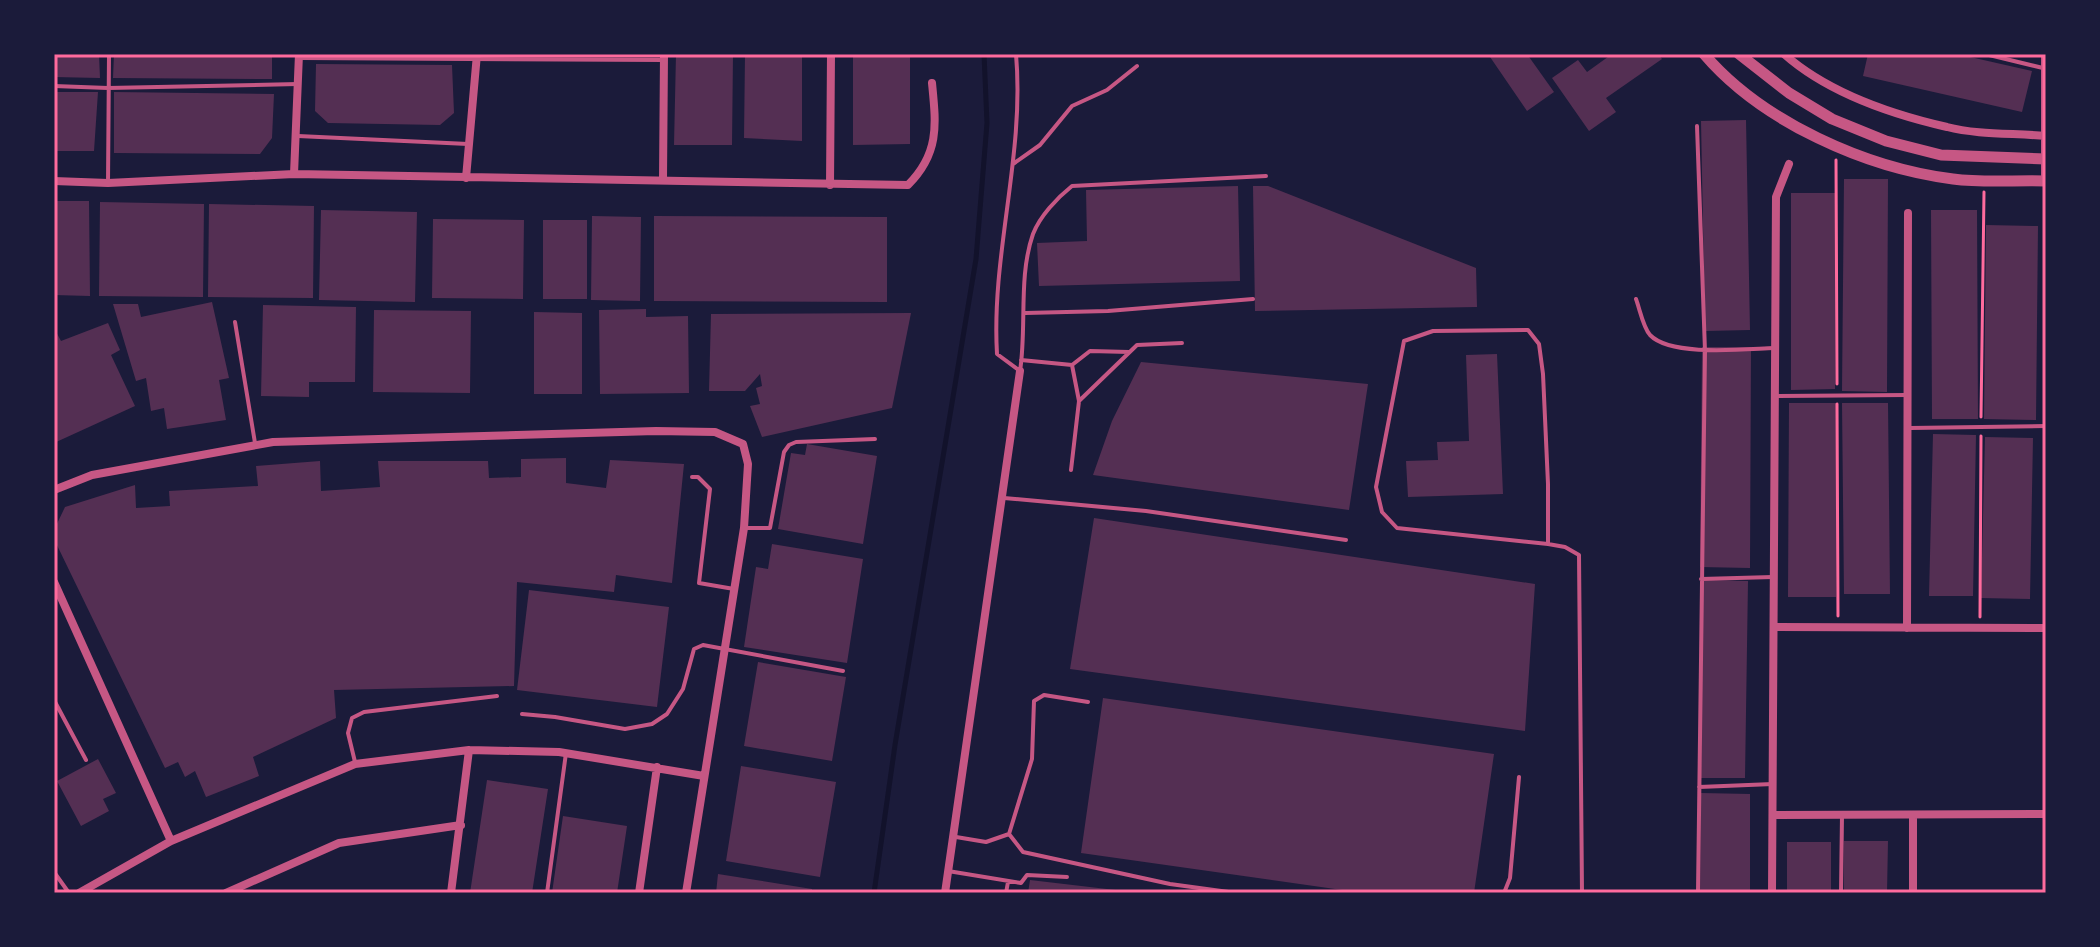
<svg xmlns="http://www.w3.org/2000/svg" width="2100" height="947" font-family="Lora,serif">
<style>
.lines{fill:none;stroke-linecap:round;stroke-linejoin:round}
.stream{stroke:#12122b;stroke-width:5}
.building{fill:#542f53}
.path{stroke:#ff6b9d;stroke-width:3}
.service{stroke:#c65784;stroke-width:4}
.minor{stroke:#c65784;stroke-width:8}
.tertiary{stroke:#c65784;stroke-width:11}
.neatline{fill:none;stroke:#ff6b9d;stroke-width:3}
</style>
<rect width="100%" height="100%" fill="#1b1b3a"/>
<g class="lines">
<path class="stream" d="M874 893 895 745 976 259 987 123 984 54"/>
</g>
<path class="building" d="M54 54H99L100 78 54 77Z
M114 54H272V79L113 78Z
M676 54H733L732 145H674Z
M745 54H802V141L744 138Z
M853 54H910V144L853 145Z
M1488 54H1527L1554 92 1527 111Z
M1612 54H1658L1662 59 1606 98 1616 112 1589 131 1552 78 1578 60 1587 72Z
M1868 54H1957L2032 71 2022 112 1863 76Z
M316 64 452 65 454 113 440 125 328 123 315 111Z
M54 92H98L94 151H54Z
M114 92 274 94 272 138 260 154 114 153Z
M1746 120 1750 330 1705 331 1701 121Z
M1844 179H1888L1887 392 1842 391Z
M1238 186 1240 281 1039 286 1037 243 1087 241 1086 190Z
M1253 186H1268L1476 268 1477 307 1255 311Z
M1791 193H1835V389L1791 390Z
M54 201H89L90 296 54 295Z
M100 202 204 204 203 297 99 296Z
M209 204 314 206 313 298 208 297Z
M321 210 417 212 415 302 319 300Z
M1931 210H1977L1978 419H1932Z
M592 216 641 217 640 301 591 300Z
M654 216 887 217V302L654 301Z
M433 219 524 220 523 299 432 298Z
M543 220H587V299H543Z
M1986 225 2038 226 2036 420 1984 419Z
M212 302 229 378 219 380 226 420 167 429 164 408 151 411 146 378 136 381 113 304H138L141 317Z
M263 305 356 307 355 382H309V397L261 396Z
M646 309V317L688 316 689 393 600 394 599 310Z
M374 310 471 311 470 393 373 392Z
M534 312 582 313V394H534Z
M911 313 892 408 762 437 750 406 760 404 756 388 762 386 760 374 745 391H709L711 314Z
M108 323 120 350 111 355 135 406 54 443V328L61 341Z
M1702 347H1751L1750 568 1700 567Z
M1497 354 1503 494 1408 497 1406 461 1438 460 1437 442 1469 441 1466 355Z
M1141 362 1368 384 1349 510 1093 475 1112 421Z
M1789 403H1837L1836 597H1788Z
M1842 403H1888L1890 594H1844Z
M1933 434 1976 435 1973 596H1929Z
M1985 437 2033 438 2030 599 1981 598Z
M807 444 877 456 863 544 778 529 791 453 805 455Z
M566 458V483L606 488 610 460 684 464 672 583 616 575 614 592 517 582 514 686 334 690 336 718 253 757 259 776 206 797 195 771 185 777 178 762 165 768 54 539V530L65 507 135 485 136 508 170 506 169 491 258 486 256 466 320 461 321 491 380 487 378 461H488L489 478 521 477V459Z
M1094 518 1535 584 1525 731 1070 669Z
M772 544 863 559 847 663 744 647 756 567 768 569Z
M1703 580 1748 581 1745 778H1701Z
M529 590 669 607 657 707 517 690Z
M758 662 846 677 832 761 744 746Z
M1103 698 1494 754 1474 893H1363L1081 853Z
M98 759 116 793 103 799 109 811 81 826 57 781Z
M741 766 836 782 820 877 726 861Z
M487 780 548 789 532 893H470Z
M1701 793 1750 794V893H1700Z
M563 816 627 826 617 893H552Z
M1844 841H1888L1887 893H1844Z
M1787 842H1831V893H1787Z
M718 874 812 889V893H716Z
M1030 880 1124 891V893H1028Z"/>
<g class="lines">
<path class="path" d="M1836 160 1837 384
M1837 404 1838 616
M1981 417 1984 192
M1980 617 1981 436"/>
<path class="service" d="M1016 54C1025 155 991 254 997 354L1020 371C1027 327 1018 277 1033 234 1040 216 1057 198 1072 186L1266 176
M1985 54 2043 68
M301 58 664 60
M54 86 108 88 298 84
M1697 126 1705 351 1698 893
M298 136 468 144
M1013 164 1040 145 1072 106 1107 90 1137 66
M108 183 109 54
M1636 299C1640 310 1643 327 1650 335 1671 357 1745 349 1774 348
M1025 313 1108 311 1253 299
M235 322 255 443
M1528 330 1539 344 1543 374 1548 484V544L1397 528 1382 512 1376 487 1404 341 1433 331Z
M1021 360 1072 365 1079 401 1071 470
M1072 365 1090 351 1129 352
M1775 396 1907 395
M1079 401 1137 345 1182 343
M1910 428 2046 426
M692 477H698L710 489 699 583 734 589
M1004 498 1146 511 1346 540
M746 528H770L784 452 789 445 796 442 875 439
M1548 544 1565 547 1579 555 1582 893
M1701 579 1773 577
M54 700 86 760
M522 714 555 717 625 729 652 724 667 714 683 689 694 649 703 645 843 671
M355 762 348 733 352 718 364 712 497 696
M1699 787 1773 784
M1009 834 1023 852 1170 884 1236 893
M956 837 986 842 1009 834 1032 759 1034 701 1044 695 1088 702
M948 871 1021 883 1027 875 1067 877
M54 872 69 893
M547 893 566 753
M1006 893 1008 882
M1504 893 1510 878 1519 777
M1841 893 1842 815"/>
<path class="minor" d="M1784 54C1828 93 1890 114 1947 127 1978 135 2014 133 2046 136
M294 174 299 54
M466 178 477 54
M663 179 664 54
M54 181 108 183 294 174 908 185C940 153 936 124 932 83
M2045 181V54
M830 185 831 54
M54 490 92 475 273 442 656 431 715 432 743 444 748 464 744 528 686 893
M54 582 171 841
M1775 627 2046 628
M1907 628 1908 213
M1773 815 2046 814
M79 893 171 841 355 764 469 750 559 752 704 776
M226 893 339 843 461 825
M451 893 469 750
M639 893 657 767
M945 893 1020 371
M1772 893 1776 197 1789 164
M1913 893V815"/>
<path class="tertiary" d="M1704 54C1762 122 1866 168 1953 179 1983 183 2016 180 2046 181
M1739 54 1789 93 1832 119 1886 141 1941 155 2046 159"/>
</g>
<rect width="2100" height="947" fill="none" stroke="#1b1b3a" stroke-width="112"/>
<rect x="56" y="56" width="1988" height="835" class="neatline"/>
</svg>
